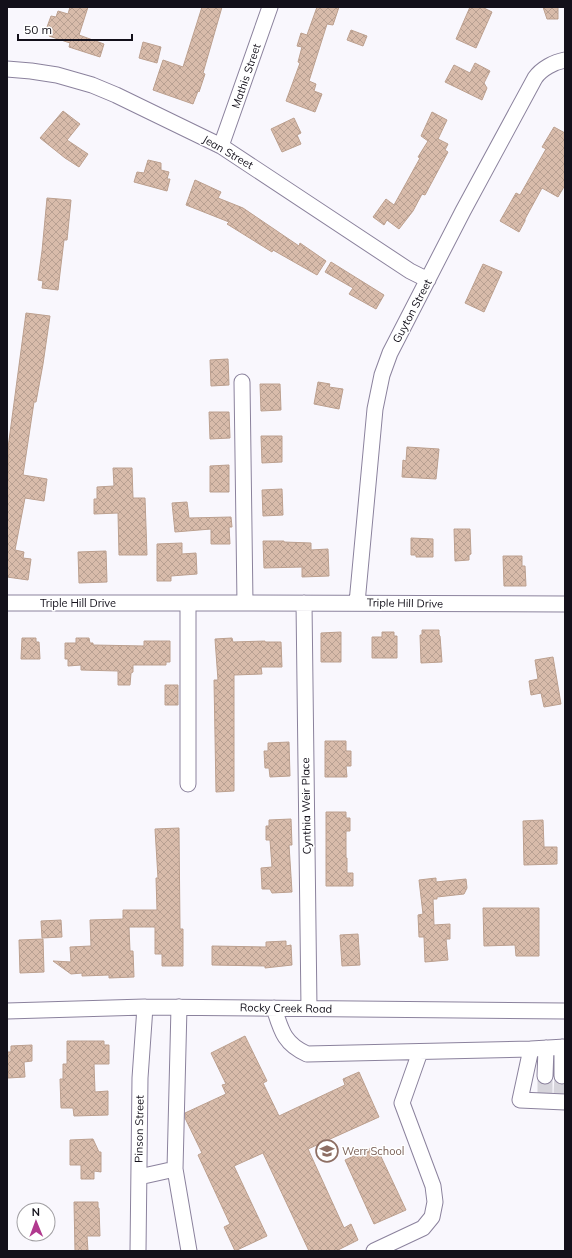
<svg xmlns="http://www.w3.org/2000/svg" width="572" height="1258" font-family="Mulish,sans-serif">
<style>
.building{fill:url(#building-cross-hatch);stroke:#bca08f}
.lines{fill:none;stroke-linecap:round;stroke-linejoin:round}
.minor-tunnel{stroke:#d6d4db;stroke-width:15;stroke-dasharray:15 8;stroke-linecap:butt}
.minor-casing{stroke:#8b829d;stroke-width:17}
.minor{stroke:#fff;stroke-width:15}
.labels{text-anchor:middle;stroke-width:3;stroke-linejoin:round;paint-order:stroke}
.street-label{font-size:11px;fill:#13101a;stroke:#fff}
.education-label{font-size:11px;fill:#785e54;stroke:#fff;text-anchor:start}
</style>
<defs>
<pattern id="building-cross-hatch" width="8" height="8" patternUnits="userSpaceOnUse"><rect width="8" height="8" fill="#d8bbaa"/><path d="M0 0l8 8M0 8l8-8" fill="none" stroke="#b8a092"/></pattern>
</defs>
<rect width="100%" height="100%" fill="#f9f7fd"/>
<path class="building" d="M70 7H88L79 35 104 44 100 57 69 47 70 43 49 36 51 29 47 27 51 16 56 17 58 11 68 14Z
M202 7H222L203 73 205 74 199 92 198 91 193 104 153 90 163 60 183 67Z
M317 7H339L333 25 327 24 309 81 316 84 314 91 322 94 315 112 286 101 300 63 298 62 302 47 297 46 301 33 307 35Z
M470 7H482L492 12 476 48 456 39Z
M543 7H558V19H547Z
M351 30 367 36 363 46 347 40Z
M143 42 161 47 157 63 139 58Z
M475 63 490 71 484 83 487 88 482 100 445 82 454 65 470 73Z
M63 111 80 124 67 140 88 154 79 167 65 158 40 138Z
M432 112 447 120 438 139 448 144 445 150 448 152 425 195 422 194 413 211 399 229 387 220 384 225 373 217 386 199 394 205 420 158 418 157 428 141 421 136Z
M294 118 301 133 297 135 301 144 282 152 271 129Z
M554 127 565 133V185L558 197 542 188 525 219V221L519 232 500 221 516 193 520 195 546 149 542 147Z
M148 160 161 163V170L169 172 167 179H170L167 191 134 182 137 172 144 173Z
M195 180 221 192 218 198 243 208 299 246 300 243 326 261 317 275 273 250 272 252 227 224 229 222 186 205Z
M47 198 71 200 67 240H64L58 290 42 288 43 281 38 280 42 251Z
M331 262 384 295 376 309 349 294 353 288 325 272Z
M483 264 502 272 484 312 465 303Z
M26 313 50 316 43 364 36 402H34L23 475 47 479 44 501 25 498 15 550 24 552 23 558 31 559 28 580 7 577 8 448Z
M228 359 229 385 211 386 210 360Z
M318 382 330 384 329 387 343 389 339 409 314 404Z
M260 384H280L281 410 261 411Z
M209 412H229L230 438 210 439Z
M261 436H282V462L262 463Z
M407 447 439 449 436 479 402 477 403 460 406 461Z
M229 465V492H210V466Z
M113 468H132L133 498H145L147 555H119L118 513 94 514V499H97V487L114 486Z
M282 489 283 515 263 516 262 490Z
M187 502 189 518 231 517 232 527H229L230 544H211V529L175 532 172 503Z
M454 529H470L471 554 469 555V560L455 561Z
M411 538 433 539V557H416V555H411Z
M263 541H284V542L311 543V550L328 549 329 576 302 577V567L264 568Z
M182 543V554L196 553 197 574 171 576V581H157V544Z
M106 551 107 582 79 583 78 552Z
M503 556H522V566H525L526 586H504Z
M422 630H439V635L440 636 442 662 421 663 420 635H422Z
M341 632V662H321V633Z
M382 632H394V636H397V658H372V637H382Z
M22 638H36V642H39L40 659H21Z
M76 638H89L90 643H93V645L144 646V641H170V662H166V665H133V672L131 673 130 685H118V671L81 670V665L68 666V659H65V643H76Z
M232 638 233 642 265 641V642H281L282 667H261L262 674 234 675V791L216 792 214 680H218L215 639Z
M553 657 561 704 544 707 541 693 531 695 529 681 538 679 535 660Z
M165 685H178V705H165Z
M325 741H346V751H351V766H346L347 777H325Z
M289 742 290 776 270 777 269 768H265L264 751H268V743Z
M326 812H346V818H350V831H346V858H347V873H353V886H326Z
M291 819 292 845H289L292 892 272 893 270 889H262L261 868 272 867 270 840H266V826H269V820Z
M543 820 544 847H557V864L524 865 523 821Z
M179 828 180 929H183V966H162V954H155V927H129L130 951H133L134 977 109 978V975L82 976V973L71 974 53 961 71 962 70 947 91 946 90 920 123 919V910H157L156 878H158L155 829Z
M436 878V882L466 879 467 888 464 894 437 897V899H433L434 925 450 924V939H446L448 960 425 962 424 937H419L418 915 423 914 419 880Z
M483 908H539V956H516L515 945 484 946Z
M61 920 62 937 42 938 41 921Z
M358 934 360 965 342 966 340 935Z
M43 939 44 972 20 973 19 940Z
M286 941V946L291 945 292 965 265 968V966L212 965V946L266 947V942Z
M245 1036 267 1081 263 1083 279 1116 345 1085 343 1079 359 1072 379 1117 308 1149 344 1228 351 1224 358 1240 336 1251H309L263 1153 234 1166 267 1236 235 1251 224 1227 230 1224 198 1155 202 1153 185 1118V1113L226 1094 222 1085 226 1084 211 1053Z
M67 1041H104V1045H109V1064H94L95 1092 108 1091V1115L74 1116 73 1108H61L60 1079H63V1064H67Z
M32 1045V1061L24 1062 25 1077 8 1078 7 1052H11V1046Z
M93 1139 99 1152H101V1172L94 1171V1179H81V1165H70V1140Z
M376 1146 406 1210 374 1224 345 1160Z
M74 1202H98V1208H99L100 1236H87L88 1251H75Z"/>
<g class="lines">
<path class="minor-tunnel" d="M545 1093V1076
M561 1094 562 1076"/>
<g class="minor-casing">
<path id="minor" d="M7 69 31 71 57 75 92 85 116 95 221 146 410 271 428 280
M221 146 270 7
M242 382 245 603
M7 603H245L565 604
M304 603 309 1008
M357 603 375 409 382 375 390 353 463 211 535 78C541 69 554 62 565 60
M188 784V603
M179 1007 175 1169 189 1251
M274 1008C281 1030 284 1044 307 1054L531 1049
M7 1011 145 1007 565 1011
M565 1047 531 1049 520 1100 565 1102
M545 1076 546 1048
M562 1076V1047
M139 1177 175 1169
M138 1251 140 1078 145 1007
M374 1251 423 1228 432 1217 435 1202 433 1186 402 1103 420 1052"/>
</g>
<use href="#minor" class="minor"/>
</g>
<defs>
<g id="school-ring" transform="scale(1.15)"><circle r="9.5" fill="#fff" stroke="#8d6e63" stroke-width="1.5"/><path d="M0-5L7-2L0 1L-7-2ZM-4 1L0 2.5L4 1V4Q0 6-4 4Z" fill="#8d6e63"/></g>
</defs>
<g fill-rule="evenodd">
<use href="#school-ring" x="327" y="1151"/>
</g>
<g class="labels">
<g class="street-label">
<text transform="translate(246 76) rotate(-71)" y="4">Mathis Street</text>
<text transform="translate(228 152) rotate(30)" y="4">Jean Street</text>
<text transform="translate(412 311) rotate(-62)" y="4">Guyton Street</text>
<text x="78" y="607">Triple Hill Drive</text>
<text transform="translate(405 603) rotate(1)" y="4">Triple Hill Drive</text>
<text transform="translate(306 806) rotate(-91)" y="4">Cynthia Weir Place</text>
<text transform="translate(286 1008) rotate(1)" y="4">Rocky Creek Road</text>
<text transform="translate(139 1129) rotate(-89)" y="4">Pinson Street</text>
</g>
<g class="education-label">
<text x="342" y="1155">Werr School</text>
</g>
</g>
<rect width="572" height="1258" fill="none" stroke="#13101a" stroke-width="16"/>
<g transform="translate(36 1222) rotate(359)"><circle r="19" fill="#ffffff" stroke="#a19fa3"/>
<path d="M0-3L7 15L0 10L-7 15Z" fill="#b1398e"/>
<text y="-6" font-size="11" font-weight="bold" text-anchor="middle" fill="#13101a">N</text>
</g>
<path d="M18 34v6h114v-6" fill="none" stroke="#13101a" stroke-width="2"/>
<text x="24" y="34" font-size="12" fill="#13101a" stroke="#ffffff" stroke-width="3" paint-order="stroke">50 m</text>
</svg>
